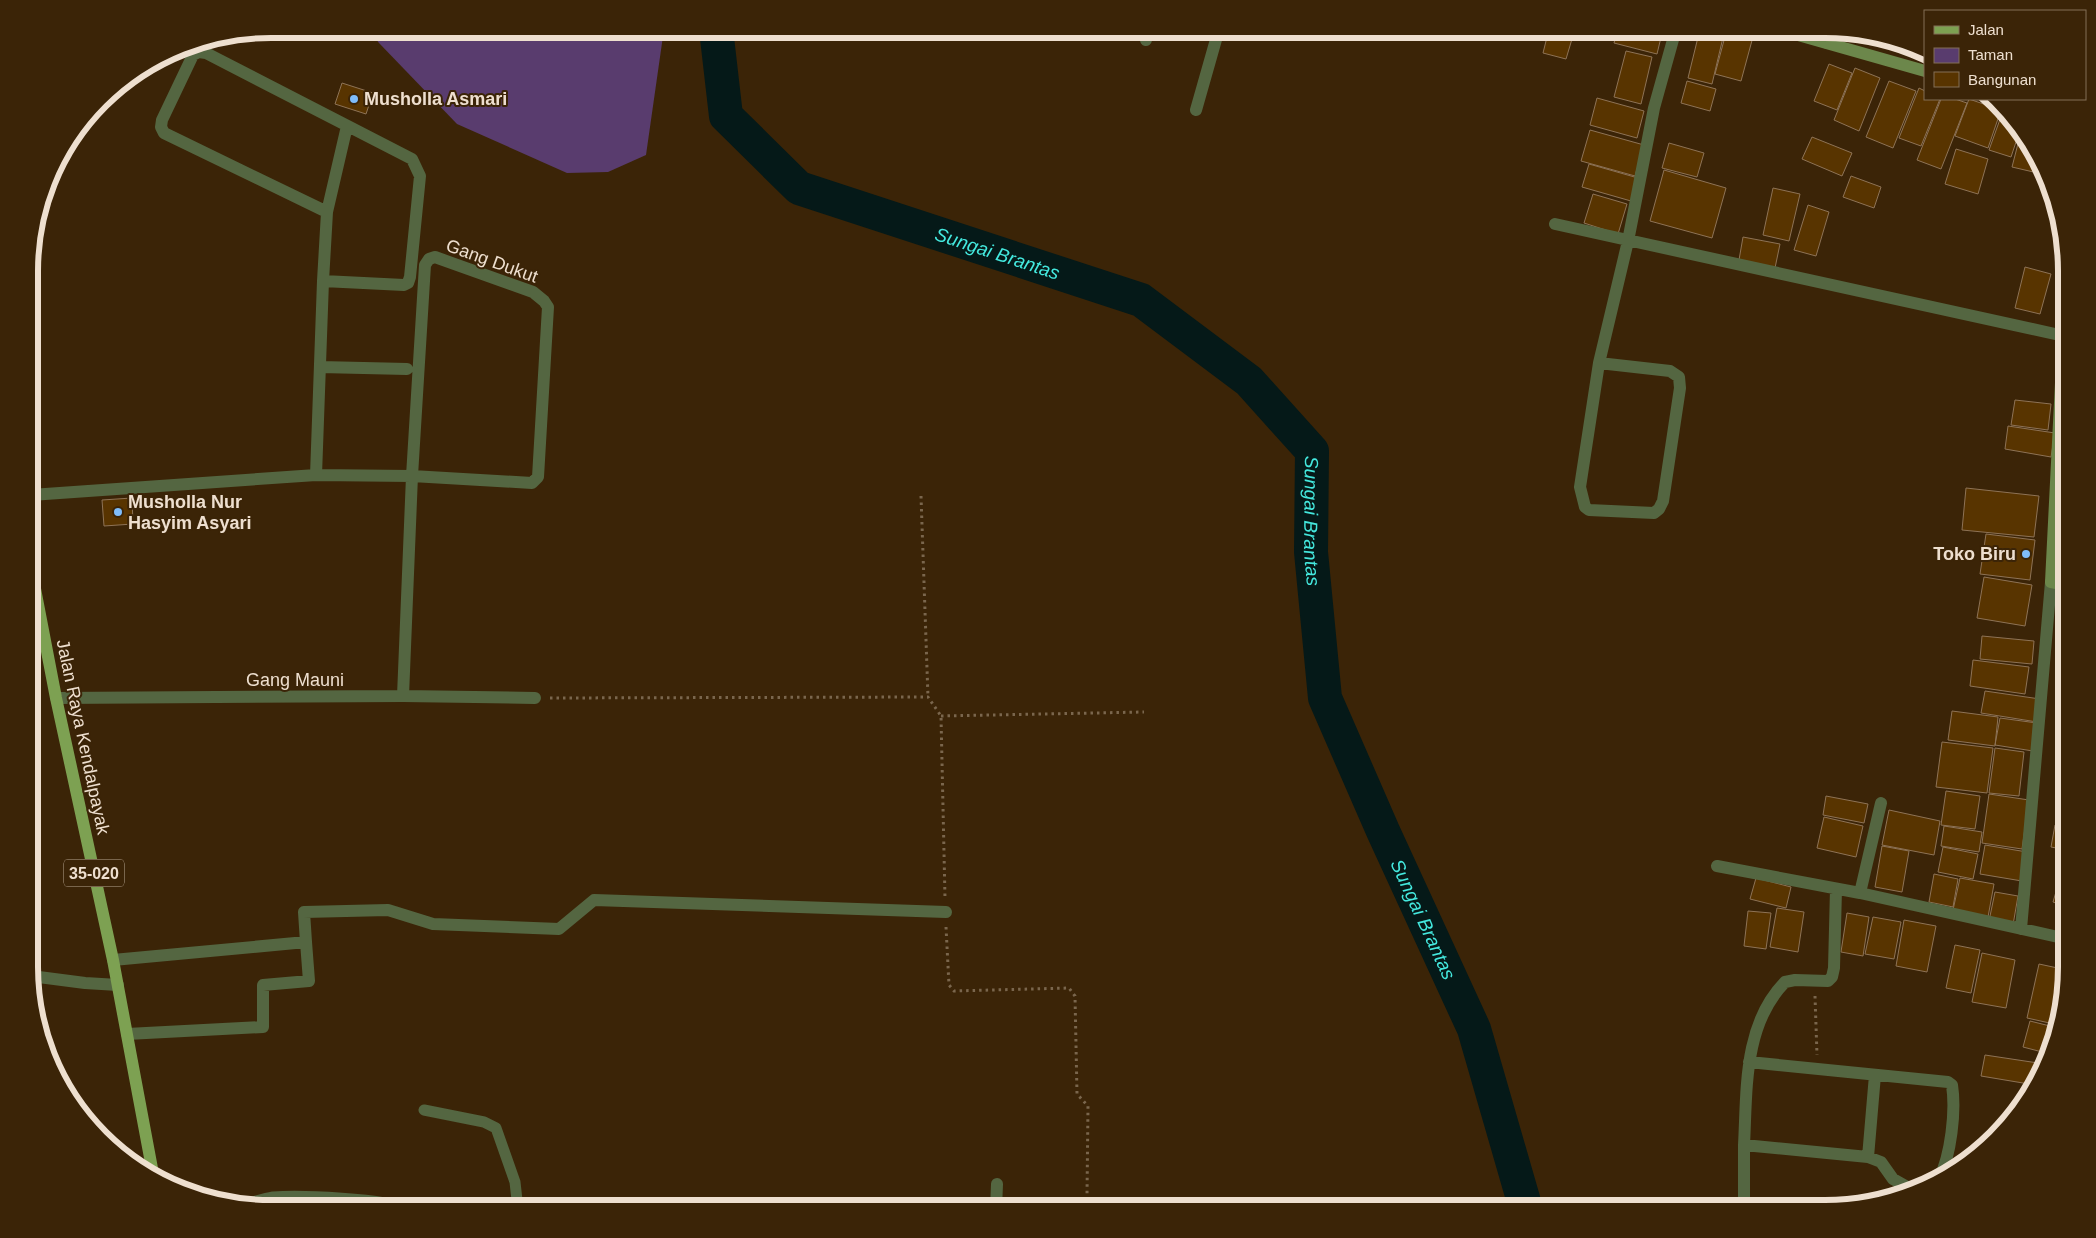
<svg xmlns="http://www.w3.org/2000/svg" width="2096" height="1238" font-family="Helvetica,sans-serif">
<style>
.green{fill:#593c6e}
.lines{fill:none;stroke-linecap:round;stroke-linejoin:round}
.river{stroke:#051918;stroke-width:34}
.building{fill:#583400;stroke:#8e7356}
.path{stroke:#7a664d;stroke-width:3;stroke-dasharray:2.5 4;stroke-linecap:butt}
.lane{stroke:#546641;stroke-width:11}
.street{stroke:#546641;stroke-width:12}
.secondary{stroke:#6c874b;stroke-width:12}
.primary{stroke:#7da152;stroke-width:12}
.poi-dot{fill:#7fbdfa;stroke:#3b2407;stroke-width:2}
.labels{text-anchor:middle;stroke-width:4;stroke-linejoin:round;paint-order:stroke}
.shield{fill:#3b2407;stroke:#b8a793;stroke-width:1}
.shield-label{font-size:16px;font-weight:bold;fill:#eedfcf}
.poi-label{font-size:18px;font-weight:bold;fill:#eedfcf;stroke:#3b2407;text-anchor:start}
.street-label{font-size:18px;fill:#eedfcf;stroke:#3b2407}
.water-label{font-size:19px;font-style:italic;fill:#44e8de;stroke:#3b2407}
.rim{fill:none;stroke:#eedfcf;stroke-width:6}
</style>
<rect width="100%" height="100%" fill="#3b2407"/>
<path class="green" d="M368 29H664L646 155 608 172 567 173 457 124 379 43Z"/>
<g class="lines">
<path class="river" id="s1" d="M716 29 726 116 799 188 1141 300 1249 381 1312 451 1311 552 1325 698 1383 831 1474 1029 1526 1209"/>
</g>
<path class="building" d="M1549 29H1575L1566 59 1543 53Z
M1618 29H1663L1657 54 1614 43Z
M1700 29H1725L1712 84 1688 78Z
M1727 29H1739L1754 33 1741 81 1715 74Z
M1626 51 1652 57 1641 104 1614 97Z
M1829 64 1852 73 1837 110 1814 101Z
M1855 68 1880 78 1859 131 1834 120Z
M1687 81 1716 89 1710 111 1681 103Z
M1889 81 1916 91 1893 148 1866 137Z
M342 83 373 93 366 114 335 104Z
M1919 88 1925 91V99H1940L1921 146 1899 138Z
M1597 98 1644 111 1637 138 1590 125Z
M1941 99H1955L1967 103 1941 169 1917 160Z
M1969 99 2001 110 1988 148 1955 136Z
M2003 111 2006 112 2020 130 2011 157 1989 150Z
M1590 130 1644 145 1635 176 1581 161Z
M2021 132 2035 149 2042 174 2012 167Z
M1812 137 1852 153 1842 176 1802 159Z
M1669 143 1704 153 1697 177 1662 168Z
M1956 149 1988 159 1978 194 1945 184Z
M1589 164 1638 178 1631 201 1582 187Z
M1664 170 1726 188 1712 238 1650 221Z
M1851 176 1881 187 1874 208 1843 197Z
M1773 188 1800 194 1789 241 1763 235Z
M1593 194 1627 204 1618 234 1584 223Z
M1808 205 1829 212 1816 256 1794 250Z
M1743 237 1780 244 1775 268 1739 260Z
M2025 267 2051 274 2040 314 2015 308Z
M2015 400 2051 404 2048 430 2011 425Z
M2008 426 2055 433 2051 457 2005 449Z
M1966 488 2039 496 2034 537 1962 530Z
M132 498 133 524 104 526 102 500Z
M1986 534 2035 540 2030 580 1980 574Z
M1984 577 2032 585 2025 626 1977 618Z
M1982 636 2034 641 2032 664 1980 659Z
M1973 660 2029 667 2025 694 1970 686Z
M1985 691 2040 699 2037 722 1981 713Z
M1952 711 1998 717 1995 746 1948 740Z
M2000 718 2037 723 2033 751 1995 745Z
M1942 742 1993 748 1987 793 1936 787Z
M1995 748 2024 752 2019 796 1989 793Z
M2059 776 2067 777V787L2057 785Z
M1946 791 1980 796 1975 829 1941 825Z
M1989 794 2029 800 2022 849 1982 843Z
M1826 796 1868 804 1864 823 1823 815Z
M1889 810 1940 821 1934 855 1882 845Z
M1824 817 1863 826 1856 857 1817 848Z
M2055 825 2067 826V850L2051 847Z
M1944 826 1982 832 1979 852 1941 846Z
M1985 845 2027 852 2022 881 1980 874Z
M1882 846 1909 851 1902 892 1875 887Z
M1943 847 1978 854 1973 879 1938 872Z
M1934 874 1958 879 1953 907 1929 902Z
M2061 875 2067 877V907L2053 902Z
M1756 878 1791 887 1786 908 1750 899Z
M1960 878 1994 884 1988 917 1953 910Z
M1995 892 2018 896 2013 925 1989 921Z
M1777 908 1804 912 1798 952 1770 947Z
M1748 911 1771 913 1766 949 1744 946Z
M1847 913 1869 917 1863 956 1841 952Z
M1873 917 1901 922 1894 959 1865 954Z
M1904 920 1936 926 1927 972 1896 966Z
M1955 945 1980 950 1971 993 1946 988Z
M1982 953 2015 960 2006 1008 1972 1002Z
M2039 964 2067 970V983L2054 1024 2027 1018Z
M2030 1021 2054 1027 2046 1053 2023 1047Z
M1985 1055 2038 1063 2035 1085 1981 1076Z"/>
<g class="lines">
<path class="path" d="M921 496 928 697
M550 698 928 697 941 716 945 898
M941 716 1144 712
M946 927 949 985 954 991 1069 988 1075 996 1077 1094 1088 1106 1087 1195
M1815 996 1817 1055"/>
<path class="lane" d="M424 1110 484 1122 496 1128 515 1182 518 1209
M239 1205C250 1203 262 1199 273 1197 298 1195 387 1198 407 1209"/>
<path class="street" d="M1146 40 1148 29
M1827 43 1832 30
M1196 110 1219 29
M1555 224 2064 336
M323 281 404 285 408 283 410 277 420 176 412 159 206 53 199 52 193 55 162 120 161 127 164 133 327 212
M1599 363 1670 371 1679 377 1680 388 1663 501 1659 509 1654 513 1589 510 1585 507 1580 487 1599 363 1628 241 1654 108 1676 29
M320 367 407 369
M316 475 323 281 327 212 347 126
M31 495 316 475 412 476 532 483 538 477 548 307 544 301 533 292 435 257 429 259 425 265 412 476 403 696
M56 698 403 696 535 698
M1717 866 1860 893 2067 939
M1836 889 1834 968 1832 977 1828 981 1795 980 1785 982C1743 1025 1747 1090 1744 1145L1868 1157 1881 1162 1893 1179 1909 1188
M1860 893 1881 803
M2021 929 2051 582
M306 942 304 912 388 910 433 924 559 929 594 900 946 912
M113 960 306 942 309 981 263 985V1027L127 1034
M31 976 85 983 118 985
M1749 1062 1948 1082 1952 1085C1956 1111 1951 1155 1939 1179
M1868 1157 1875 1075
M996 1209 997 1184
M1087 1209V1208
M1744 1209V1145"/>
<path class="secondary" d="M1777 29 1925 71
M2067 263 2051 582 2067 585"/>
<path class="primary" d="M31 568 56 698 113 960 154 1179"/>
</g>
<g class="poi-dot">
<circle cx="354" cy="99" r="5"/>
<circle cx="118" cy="512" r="5"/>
<circle cx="2026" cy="554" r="5"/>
</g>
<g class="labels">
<rect class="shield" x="64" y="859.5" width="60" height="27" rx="4"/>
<g class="shield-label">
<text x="94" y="879">35-020</text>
</g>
<g class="poi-label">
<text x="364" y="105">Musholla Asmari</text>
<text x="128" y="508">Musholla Nur<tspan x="128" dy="21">Hasyim Asyari</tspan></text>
<text x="2016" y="560" text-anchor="end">Toko Biru</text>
</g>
<g class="street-label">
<text transform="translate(492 261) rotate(20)" y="6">Gang Dukut</text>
<text x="295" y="686">Gang Mauni</text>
<text transform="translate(83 737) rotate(78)" y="6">Jalan Raya Kendalpayak</text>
</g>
<g class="water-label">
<text dy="7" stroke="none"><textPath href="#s1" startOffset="399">Sungai Brantas</textPath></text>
<text dy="7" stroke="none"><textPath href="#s1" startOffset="849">Sungai Brantas</textPath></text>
<text dy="7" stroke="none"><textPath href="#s1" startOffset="1269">Sungai Brantas</textPath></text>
</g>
</g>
<path d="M0 0H2096V1238H0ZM271 38H1825A233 233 0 0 1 2058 271V967A233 233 0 0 1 1825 1200H271A233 233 0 0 1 38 967V271A233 233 0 0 1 271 38Z" fill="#3b2407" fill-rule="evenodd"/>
<path class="rim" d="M271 38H1825A233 233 0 0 1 2058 271V967A233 233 0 0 1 1825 1200H271A233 233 0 0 1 38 967V271A233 233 0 0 1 271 38Z"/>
<rect x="1924" y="10" width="162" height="90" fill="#3b2407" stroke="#836f57"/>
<rect x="1934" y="26" width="25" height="8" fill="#7da152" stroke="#836f57"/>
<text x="1968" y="35" font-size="15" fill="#eedfcf">Jalan</text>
<rect x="1934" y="48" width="25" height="15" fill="#593c6e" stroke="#836f57"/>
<text x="1968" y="60" font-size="15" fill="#eedfcf">Taman</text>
<rect x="1934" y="72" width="25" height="15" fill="#583400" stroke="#836f57"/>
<text x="1968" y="85" font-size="15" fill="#eedfcf">Bangunan</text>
</svg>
